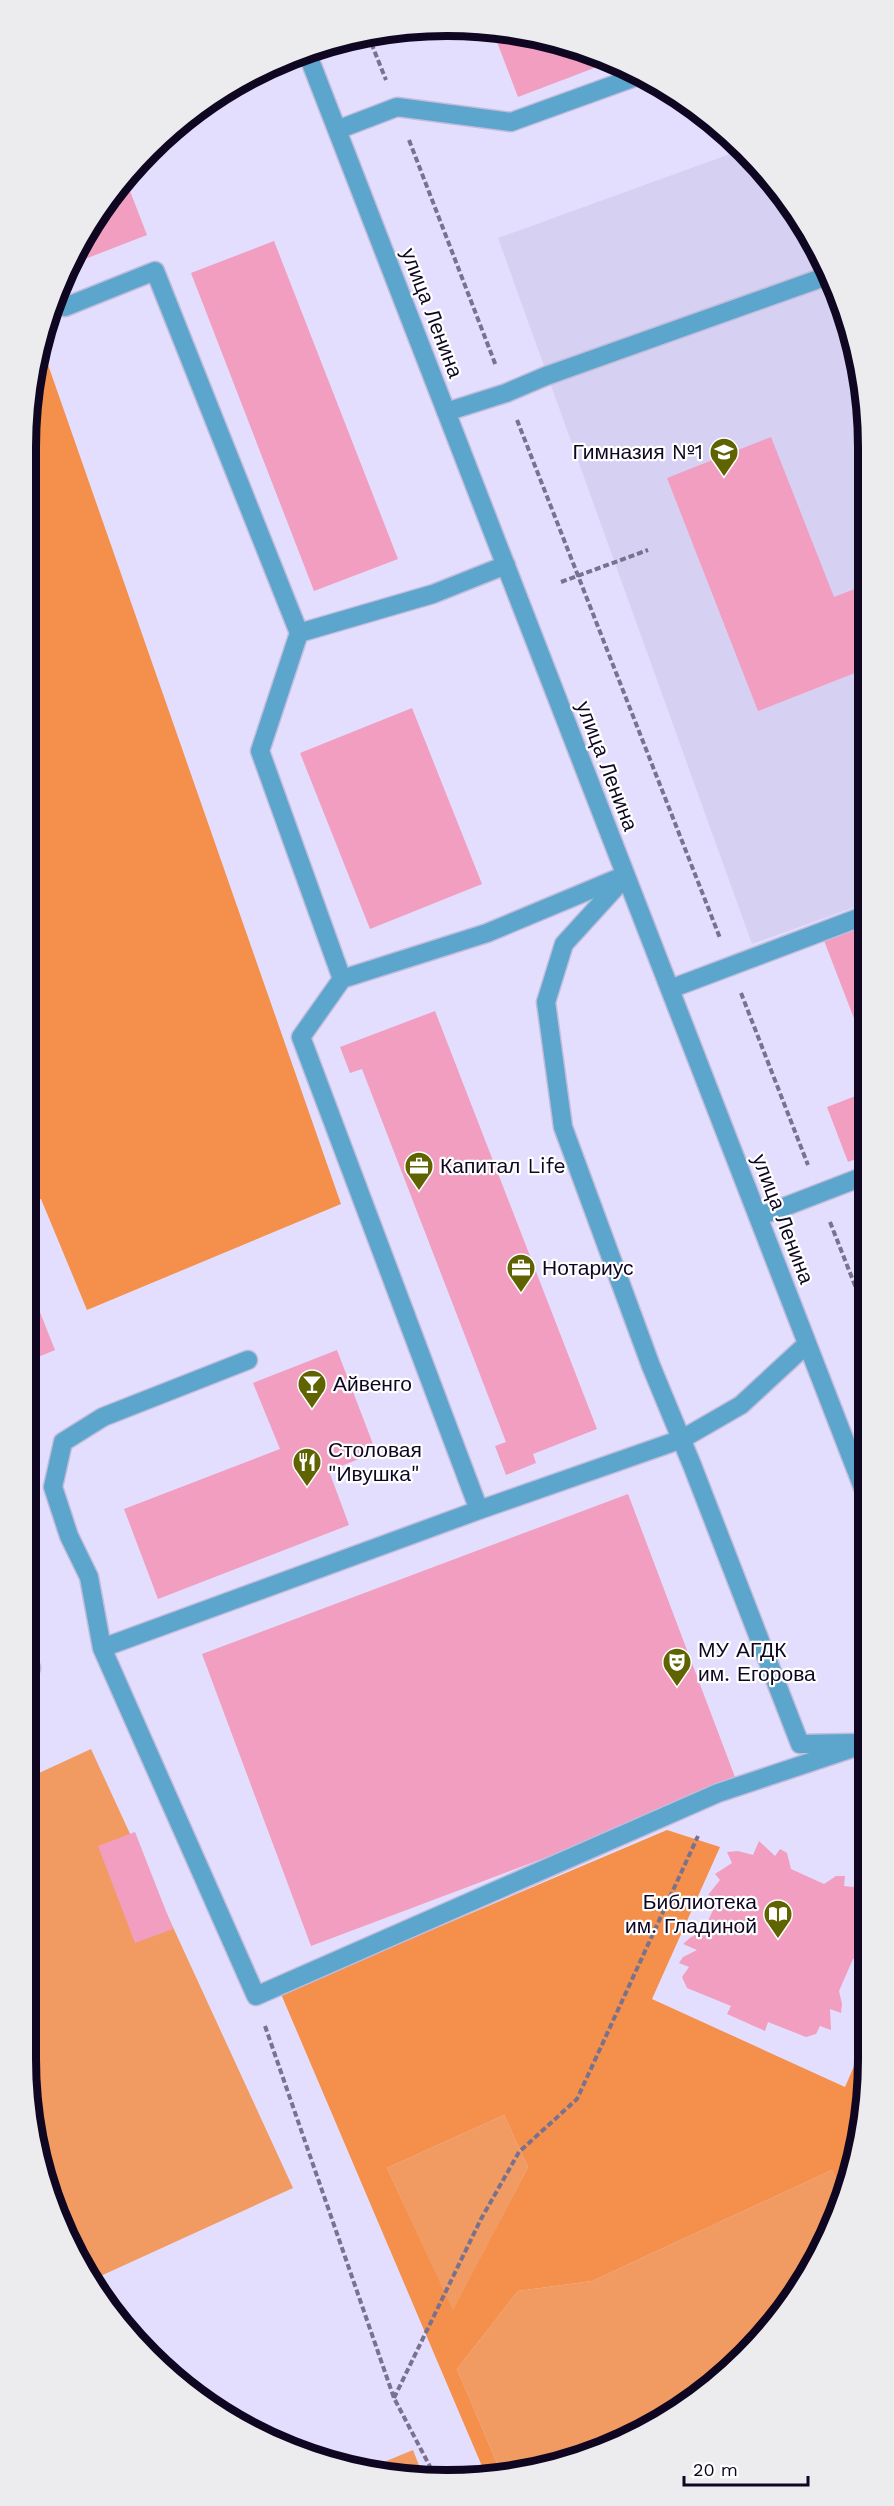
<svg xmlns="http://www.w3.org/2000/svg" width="894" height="2506" font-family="'Work Sans',sans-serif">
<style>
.built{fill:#d6d0f2}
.green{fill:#f19b62}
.forest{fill:#f4904b;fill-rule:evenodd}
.building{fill:#f19ec1}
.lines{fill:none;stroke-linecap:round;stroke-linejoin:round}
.minor-casing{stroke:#c1bcdb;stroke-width:21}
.path{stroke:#78728f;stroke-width:4;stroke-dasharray:6 3;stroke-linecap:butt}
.minor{stroke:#5ca6cd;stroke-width:18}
.labels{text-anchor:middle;stroke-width:4.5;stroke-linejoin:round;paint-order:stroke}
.street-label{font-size:21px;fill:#0f0722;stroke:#fff}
.poi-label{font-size:21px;fill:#0f0722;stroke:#fff;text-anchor:start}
.rim{fill:none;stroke:#0f0722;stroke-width:8}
</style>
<rect width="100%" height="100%" fill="#e3defe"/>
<path class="built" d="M741 150 764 169 825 261 865 392 866 903 752 944 498 238Z"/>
<path class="green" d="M91 1749 293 2188 94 2279 57 2220 34 2141 26 2059V1779Z
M504 2115 528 2167 453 2311 387 2168Z
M832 2170 842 2194 797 2293 745 2357 681 2409 556 2466 502 2475 457 2369 518 2291 592 2281Z
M413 2450 424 2478 392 2477 367 2469Z"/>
<path class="forest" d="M45 356 341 1204 87 1310 41 1199 26 1205V447L37 359Z
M667 1830 720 1847 652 1999 845 2087 868 2034V2059L854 2168 842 2194 832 2170 592 2281 518 2291 457 2369 502 2475 487 2478 281 1994ZM504 2115 528 2167 453 2310 387 2168Z"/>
<path class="building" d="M418 28 450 27V28L422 39Z
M492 29 556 40 610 62 518 97Z
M125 178 147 235 67 266 112 191Z
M274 241 398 559 314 591 191 273Z
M771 437 834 597 865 585V669L758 711 667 478Z
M412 708 482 884 370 929 300 753Z
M866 922V1017L855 1021 823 938Z
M435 1011 597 1429 533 1454 536 1463 506 1475 495 1446 506 1442 362 1069 350 1073 340 1047Z
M866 1092 867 1155 848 1162 827 1107Z
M26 1277 55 1350 26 1362Z
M337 1350 376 1452 329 1471 349 1525 158 1599 124 1509 280 1449 253 1383Z
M628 1494 738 1785 311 1946 202 1654Z
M135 1832 173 1929 135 1943 98 1846Z
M759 1841 775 1856 780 1849 787 1853 791 1869 824 1884 836 1876H845L844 1886 864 1888 859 1901 868 1906V1942H861L865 1952 853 1959 839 1991 842 2004 841 2013 830 2009 831 2030 820 2026 816 2034 806 2037 768 2022 765 2031 727 2014 731 2006 687 1988 682 1977 689 1967 679 1963 683 1957 697 1950 683 1944 691 1937 703 1932 718 1899 708 1895 720 1880 715 1874 732 1863 727 1852 738 1851 753 1855Z"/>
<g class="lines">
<g class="minor-casing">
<path id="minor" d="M306 50 867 1498
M337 130 397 107 511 122 641 75
M65 307 155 271 299 633 433 594 506 565
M446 412 506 393 546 376 830 275
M299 633 260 751 342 979 487 933 621 877
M626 876 564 944 546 1002 563 1127 651 1366 692 1465 800 1744 852 1743
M342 979 301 1037 479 1510
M670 989 866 915
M758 1217 867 1175
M248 1360 103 1417 63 1442 53 1487 69 1536 89 1577 102 1648 256 1996 718 1793 868 1743
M102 1648 479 1510 682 1439 741 1405 807 1344
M26 1670 31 1668"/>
</g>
<path class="path" d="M368 35 386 80
M346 44 369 36
M235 85 263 75
M409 140 496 366
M517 420 720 938
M561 582 648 550
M741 993 808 1165
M830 1222 867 1316
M265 2026 394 2398 436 2478
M394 2398 481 2219 519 2152 577 2099 698 1836"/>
<use href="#minor" class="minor"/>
</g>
<defs>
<g id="school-pin" transform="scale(1.5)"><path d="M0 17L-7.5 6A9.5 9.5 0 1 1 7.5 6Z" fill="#5f6400" stroke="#fff"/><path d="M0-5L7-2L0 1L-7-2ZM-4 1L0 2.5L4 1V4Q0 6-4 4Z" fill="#fff"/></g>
<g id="office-pin" transform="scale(1.5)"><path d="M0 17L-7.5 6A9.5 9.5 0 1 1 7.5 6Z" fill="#5f6400" stroke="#fff"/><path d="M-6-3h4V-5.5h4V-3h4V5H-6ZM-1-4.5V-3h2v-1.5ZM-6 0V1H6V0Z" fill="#fff"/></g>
<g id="bar-pin" transform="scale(1.5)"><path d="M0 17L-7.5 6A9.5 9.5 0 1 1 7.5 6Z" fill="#5f6400" stroke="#fff"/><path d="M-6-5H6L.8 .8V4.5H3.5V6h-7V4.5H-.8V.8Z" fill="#fff"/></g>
<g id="restaurant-pin" transform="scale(1.5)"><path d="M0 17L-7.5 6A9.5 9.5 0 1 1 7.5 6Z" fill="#5f6400" stroke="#fff"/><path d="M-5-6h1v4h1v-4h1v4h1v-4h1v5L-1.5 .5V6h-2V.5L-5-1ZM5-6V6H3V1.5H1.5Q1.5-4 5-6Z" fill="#fff"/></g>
<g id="theatre-pin" transform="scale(1.5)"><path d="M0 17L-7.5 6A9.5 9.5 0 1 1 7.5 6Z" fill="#5f6400" stroke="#fff"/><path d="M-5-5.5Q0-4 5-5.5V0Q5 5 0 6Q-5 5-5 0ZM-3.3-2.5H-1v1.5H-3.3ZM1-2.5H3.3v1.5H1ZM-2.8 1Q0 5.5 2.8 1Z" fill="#fff"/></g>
<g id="library-pin" transform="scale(1.5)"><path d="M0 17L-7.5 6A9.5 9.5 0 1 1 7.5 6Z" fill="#5f6400" stroke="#fff"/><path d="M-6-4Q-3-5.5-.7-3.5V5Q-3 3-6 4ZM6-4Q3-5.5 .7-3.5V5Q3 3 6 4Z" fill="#fff"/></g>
</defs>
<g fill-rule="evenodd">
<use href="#school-pin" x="724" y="452"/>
<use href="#office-pin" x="419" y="1166"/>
<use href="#office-pin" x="521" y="1268"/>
<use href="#bar-pin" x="312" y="1384"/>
<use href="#restaurant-pin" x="307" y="1462"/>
<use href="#theatre-pin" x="677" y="1662"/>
<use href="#library-pin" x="778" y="1914"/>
</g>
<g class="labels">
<g class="street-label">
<text transform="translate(432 313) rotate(69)" y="7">улица Ленина</text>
<text transform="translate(607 766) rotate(69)" y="7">улица Ленина</text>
<text transform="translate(783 1219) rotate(69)" y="7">улица Ленина</text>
</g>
<g class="poi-label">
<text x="703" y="459" text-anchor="end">Гимназия №1</text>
<text x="440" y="1173">Капитал Life</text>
<text x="542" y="1275">Нотариус</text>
<text x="333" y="1391">Айвенго</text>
<text x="328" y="1457">Столовая<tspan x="328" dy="24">"Ивушка"</tspan></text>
<text x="698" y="1657">МУ АГДК<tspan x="698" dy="24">им. Егорова</tspan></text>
<text x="757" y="1909" text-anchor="end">Библиотека<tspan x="757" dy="24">им. Гладиной</tspan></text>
</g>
</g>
<path d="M0 0H894V2506H0ZM447 36H447A411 411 0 0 1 858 447V2059A411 411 0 0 1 447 2470H447A411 411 0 0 1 36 2059V447A411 411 0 0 1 447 36Z" fill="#ecebed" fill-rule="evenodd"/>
<path class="rim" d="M447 36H447A411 411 0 0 1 858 447V2059A411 411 0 0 1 447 2470H447A411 411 0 0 1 36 2059V447A411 411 0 0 1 447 36Z"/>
<path d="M684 2476v9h124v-9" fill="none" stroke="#0f0722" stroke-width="3"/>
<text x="693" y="2476" font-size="18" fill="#0f0722" stroke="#ffffff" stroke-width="4.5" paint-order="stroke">20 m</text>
</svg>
